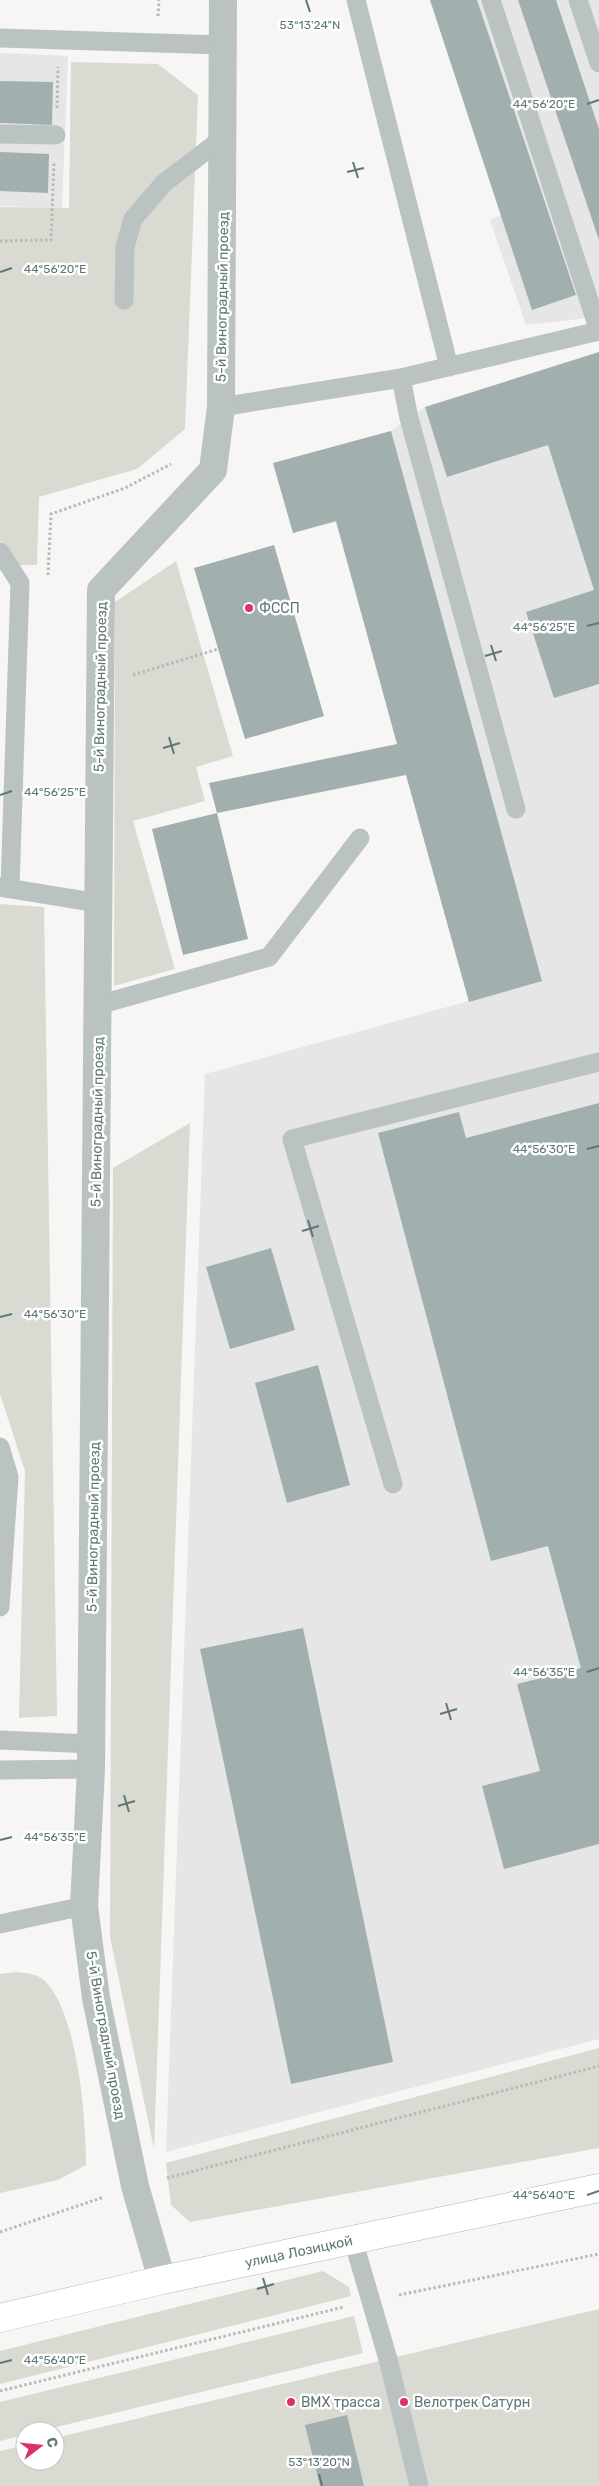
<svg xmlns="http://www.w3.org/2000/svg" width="599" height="2486" font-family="Rubik,sans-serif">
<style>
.built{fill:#e5e6e5}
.green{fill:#d9dad1}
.building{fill:#a1b0ae}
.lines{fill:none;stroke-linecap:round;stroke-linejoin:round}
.secondary-casing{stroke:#acb8b6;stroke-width:29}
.path{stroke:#b5bbbb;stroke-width:3;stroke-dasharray:2.5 2.5;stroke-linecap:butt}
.service{stroke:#bac3c2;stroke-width:19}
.minor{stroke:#bac3c2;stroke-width:28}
.secondary{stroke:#fff;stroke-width:28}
.ticks{fill:none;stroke:#5f7876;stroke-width:2}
.poi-dot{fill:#db3165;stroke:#fff;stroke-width:2}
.labels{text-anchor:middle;stroke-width:5;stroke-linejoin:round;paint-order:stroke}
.street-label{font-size:14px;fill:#5f7876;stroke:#fff}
.poi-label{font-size:14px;fill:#5f7876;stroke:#fff;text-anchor:start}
.ticks-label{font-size:12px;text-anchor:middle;fill:#5f7876;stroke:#fff;stroke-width:5;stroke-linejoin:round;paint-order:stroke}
</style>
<rect width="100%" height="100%" fill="#f7f6f4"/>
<path class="built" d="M430 0H599V317L526 325 490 220 502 215Z
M0 53 68 56 62 208 0 206Z
M599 352V2039L166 2152 205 1074 469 1001 336 522 293 533 273 463 391 431 425 407Z"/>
<path class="green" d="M71 62 158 64 198 95 185 429 137 469 39 497 37 565H14L0 540V207L69 208Z
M176 561 233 756 196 767 205 801 133 821 175 969 114 986 115 602Z
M0 904 44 907 57 1716 19 1718 25 1471 0 1394Z
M190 1123 154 2149 110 1937 113 1168Z
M17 1972C26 1973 38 1974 45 1981 78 2014 86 2119 86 2165L58 2180 0 2193V1974Z
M599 2048V2148L190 2222 171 2205 166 2163Z
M323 2271 349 2287 351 2296 0 2384V2351Z
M599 2309V2486H0V2451L25 2445V2461H55V2438Z
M354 2316 363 2353 40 2431H25V2435L0 2441V2402Z"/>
<path class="building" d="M430 0H477L576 295 532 310Z
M518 0H556L599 129V240Z
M0 81 53 82 52 125 0 123Z
M0 152 49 154 48 193 0 191Z
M599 352V684L554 698 526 612 594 590 548 445 447 477 425 407Z
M391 431 542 981 469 1002 406 775 217 813 209 783 397 744 336 521 293 533 273 463Z
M274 545 324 716 245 739 194 568Z
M217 813 248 939 183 955 152 829Z
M599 1103V1844L504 1869 482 1786 540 1771 517 1684 581 1668 548 1546 491 1561 378 1133 459 1112 466 1138Z
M271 1248 295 1330 230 1349 206 1267Z
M318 1365 350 1485 287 1503 255 1383Z
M303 1628 393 2062 291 2084 200 1649Z
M347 2415 364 2486H320L305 2425Z"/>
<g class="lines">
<g class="secondary-casing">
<g id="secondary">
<path id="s1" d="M0 2318 162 2280 599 2188"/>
</g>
</g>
<path class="path" d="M158 16 159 0
M57 108 58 67
M0 241 51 240 54 162
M48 575 51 514 125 488 171 464
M133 675 218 649
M167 2178 599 2066
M0 2232 104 2197
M399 2295 599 2254
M0 2391 344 2307"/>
<path class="service" d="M356 0 449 367
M491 0 599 331
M578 0 599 63
M0 38 222 45
M0 134 56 135
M124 300 125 247 133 219 164 183 224 137
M401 378 409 418 516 809
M221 407 401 378 599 331
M0 552 20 583 10 888
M0 887 98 903
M98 1005 269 957 360 838
M0 1447 9 1477 0 1607
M393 1484 292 1139 599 1062
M0 1740 91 1744
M0 1770 91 1769
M0 1924 84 1906
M353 2240 388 2359 419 2486"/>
<path class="minor" d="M162 2280 135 2186 96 1998 84 1906 91 1769 101 590 213 470 221 407 223 0"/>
<use href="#secondary" class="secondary"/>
</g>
<path class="ticks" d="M306 0 310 12M587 104 599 100M353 162 358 178M347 172 364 168M0 272 12 268M587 626 599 623M491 645 496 661M485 656 502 651M169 737 174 754M163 748 180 743M0 795 12 791M587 1149 599 1146M308 1220 313 1237M302 1231 319 1226M0 1317 12 1314M587 1672 599 1668M446 1703 451 1720M440 1714 457 1709M124 1795 129 1812M118 1806 135 1801M0 1840 12 1837M587 2195 599 2191M263 2278 268 2295M257 2289 274 2284M0 2363 12 2360M319 2474 322 2486"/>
<g class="poi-dot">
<circle cx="249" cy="608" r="5"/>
<circle cx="291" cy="2402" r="5"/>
<circle cx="404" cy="2402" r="5"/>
</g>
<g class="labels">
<g class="street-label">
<text transform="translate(222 297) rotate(-89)" y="5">5-й Виноградный проезд</text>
<text transform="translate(100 687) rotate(-89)" y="5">5-й Виноградный проезд</text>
<text transform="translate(97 1122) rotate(-89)" y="5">5-й Виноградный проезд</text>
<text transform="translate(93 1527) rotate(-89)" y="5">5-й Виноградный проезд</text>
<text transform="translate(106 2035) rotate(80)" y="5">5-й Виноградный проезд</text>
<text dy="5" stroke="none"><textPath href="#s1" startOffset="306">улица Лозицкой</textPath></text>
</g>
<g class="poi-label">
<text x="259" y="613">ФССП</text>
<text x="301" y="2407">BMX трасса</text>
<text x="414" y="2407">Велотрек Сатурн</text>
</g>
</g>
<g class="ticks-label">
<text x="310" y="29">53°13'24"N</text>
<text x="544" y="108">44°56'20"E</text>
<text x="55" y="273">44°56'20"E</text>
<text x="544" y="631">44°56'25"E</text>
<text x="55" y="796">44°56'25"E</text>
<text x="544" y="1153">44°56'30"E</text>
<text x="55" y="1318">44°56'30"E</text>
<text x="544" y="1676">44°56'35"E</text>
<text x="55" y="1841">44°56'35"E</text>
<text x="544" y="2199">44°56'40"E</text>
<text x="55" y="2364">44°56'40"E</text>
<text x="319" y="2466">53°13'20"N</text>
</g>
<g transform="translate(40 2446) rotate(74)"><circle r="24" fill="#ffffff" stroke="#bfc9c8"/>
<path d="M0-4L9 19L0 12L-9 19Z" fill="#db3165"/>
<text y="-8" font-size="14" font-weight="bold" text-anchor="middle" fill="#5f7876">С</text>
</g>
</svg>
